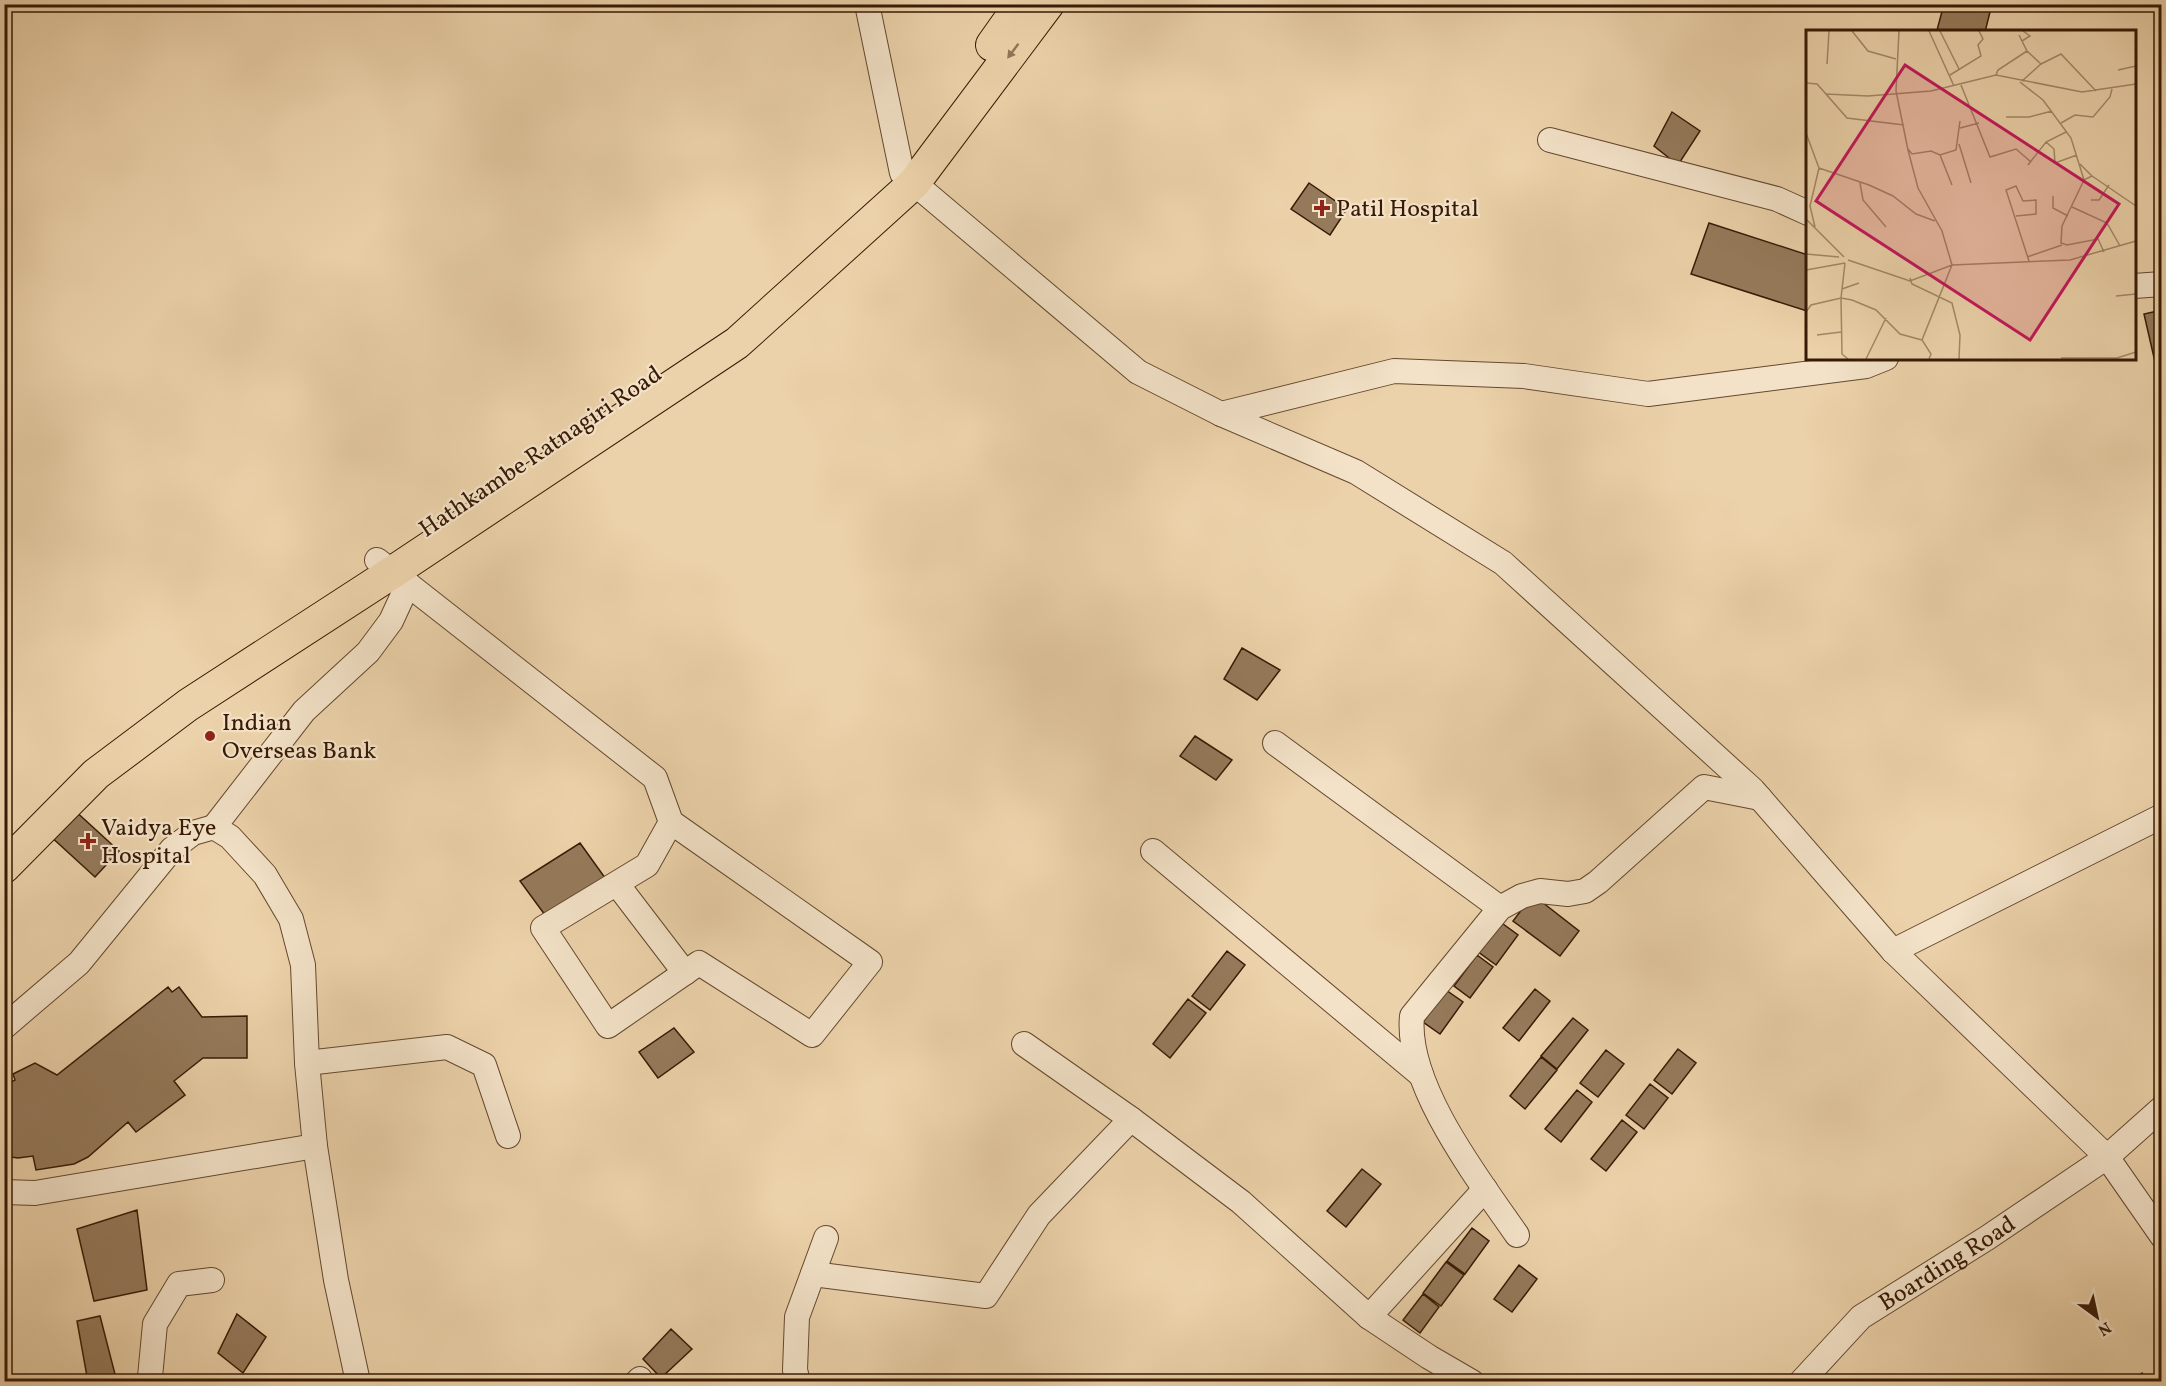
<svg xmlns="http://www.w3.org/2000/svg" width="2166" height="1386" font-family="Vollkorn,serif">
<style>
.building{fill:#957a5b;stroke:#371a05;stroke-width:1.5}
.lines{fill:none;stroke-linecap:round;stroke-linejoin:round}
.minor-casing{stroke:#64482e;stroke-width:26}
.major-casing{stroke:#371a05;stroke-width:34}
.minor{stroke:#f3e2c8;stroke-width:24}
.major{stroke:#ecd2aa;stroke-width:32}
.oneway{fill:#927658}
.poi-dot{fill:#8f2418;stroke:#f3e2c8;stroke-width:2}
.labels{text-anchor:middle;stroke-width:4.5;stroke-linejoin:round;paint-order:stroke}
.poi-label{font-size:24px;fill:#371a05;stroke:#f3e2c8;text-anchor:start}
.street-label{font-size:24px;fill:#371a05;stroke:#f3e2c8}
.inset-road{fill:none;stroke:#a48868;stroke-width:1.5}
.view{fill:#c2185b;fill-opacity:0.15;stroke:#c2185b;stroke-width:3}
.inset-edge{fill:none;stroke:#371a05;stroke-width:3}
</style>
<rect width="100%" height="100%" fill="#ecd2aa"/>
<filter id="stains"><feTurbulence type="fractalNoise" baseFrequency=".00333" numOctaves="4"/><feColorMatrix values="0 0 0 0 .2 0 0 0 0 .09 0 0 0 0 .02 0 0 0 .5 -.17"/></filter>
<radialGradient id="worn" r=".72"><stop offset=".6" stop-color="#630" stop-opacity="0"/><stop offset="1" stop-color="#630" stop-opacity=".3"/></radialGradient>
<path class="building" d="M1944 4H1992L1985 32 1937 30Z
M1672 112 1700 131 1678 165 1654 146Z
M1309 183 1347 209 1330 235 1291 209Z
M1709 223 1808 255 1807 311 1691 274Z
M2162 310V374L2158 375 2144 314Z
M1242 648 1280 670 1257 700 1224 679Z
M1195 736 1232 760 1216 780 1180 756Z
M72 808 119 851 95 877 48 834Z
M580 843 608 882 545 915 520 881Z
M1533 895 1579 931 1560 956 1513 921Z
M1499 921 1518 935 1496 965 1477 951Z
M1227 951 1245 965 1210 1010 1192 996Z
M1477 955 1493 967 1470 998 1454 986Z
M168 987 172 992 179 987 202 1017 247 1016V1058H203L174 1081 185 1095 136 1132 128 1122 88 1157 74 1164 36 1170 33 1156 18 1158 4 1156V1085L15 1080 13 1074 35 1063 57 1075Z
M1535 989 1550 1001 1519 1041 1503 1028Z
M1446 990 1463 1002 1440 1034 1423 1022Z
M1188 999 1206 1013 1170 1058 1153 1044Z
M1573 1018 1588 1030 1557 1069 1541 1056Z
M674 1028 694 1052 658 1078 639 1052Z
M1678 1049 1696 1063 1672 1094 1654 1080Z
M1606 1050 1624 1064 1598 1097 1580 1083Z
M1541 1057 1557 1070 1525 1109 1510 1096Z
M1650 1084 1668 1098 1644 1129 1626 1115Z
M1577 1090 1592 1102 1561 1142 1545 1129Z
M1622 1120 1637 1132 1606 1171 1591 1159Z
M1362 1169 1381 1184 1346 1227 1327 1211Z
M137 1210 147 1290 94 1301 77 1229Z
M1472 1228 1489 1241 1465 1274 1447 1261Z
M1446 1262 1464 1275 1441 1306 1423 1293Z
M1519 1265 1537 1279 1512 1312 1494 1299Z
M1423 1294 1439 1307 1420 1333 1403 1320Z
M237 1314 266 1337 243 1373 218 1353Z
M100 1316 117 1382H88L77 1321Z
M671 1329 692 1349 661 1378 643 1359Z
M2142 1373 2148 1382H2129Z"/>
<g class="lines">
<g class="minor-casing">
<g id="minor">
<path d="M867 4 902 173 1138 372 1221 414 1356 472 1503 563 1753 790 1893 951 2107 1157 2162 1236"/>
<path d="M1550 140 1777 199 1808 213"/>
<path d="M2134 286 2162 284"/>
<path d="M1221 414 1394 371 1524 376 1648 394 1866 366 1886 358"/>
<path d="M377 560 655 778 671 822 870 962 812 1035 699 963 608 1026 543 928 647 865 671 822"/>
<path d="M1275 743 1500 908"/>
<path d="M214 827 304 711 368 652 391 621 408 584"/>
<path d="M1153 851 1421 1075"/>
<path d="M617 884 685 973"/>
<path d="M1893 951 2162 816"/>
<path d="M4 1027 79 963 172 849 193 833 214 827 230 837 265 875 291 919 303 965 307 1063 315 1146 336 1280 358 1382"/>
<path d="M1024 1044 1131 1119"/>
<path d="M307 1063 447 1047 484 1065 508 1136"/>
<path d="M4 1192 35 1193 315 1146"/>
<path d="M1517 1235C1479 1180 1405 1085 1412 1016L1500 908 1522 896 1540 891 1568 894 1585 891 1598 882 1704 787 1760 798"/>
<path d="M813 1274 986 1296 1039 1215 1131 1119 1241 1202 1369 1317 1429 1357 1472 1382"/>
<path d="M1369 1317 1485 1189"/>
<path d="M148 1382 150 1377 155 1324 179 1284 212 1280"/>
<path d="M637 1382 640 1379 641 1382"/>
<path d="M798 1382 795 1370 797 1317 826 1238"/>
<path id="s1" d="M1801 1382 1861 1317 1987 1238 2107 1157 2162 1108"/>
</g>
</g>
<g class="major-casing">
<path id="major" d="M992 45 1021 4
M4 867 96 774 188 705 393 572 737 343 914 183 1048 4"/>
</g>
<use href="#minor" class="minor"/>
<use href="#major" class="major"/>
</g>
<defs><path id="oneway-solid" d="M-6-.8H1V-3.2L6.5 0L1 3.2V.8H-6Z" transform="scale(1.5)"/></defs>
<use class="oneway" href="#oneway-solid" transform="translate(1013 51) rotate(127)"/>
<g class="poi-dot">
<path d="M1319 199h6v6h6v6h-6v6h-6v-6h-6v-6h6z"/>
<circle cx="210" cy="736" r="6"/>
<path d="M85 832h6v6h6v6h-6v6h-6v-6h-6v-6h6z"/>
</g>
<g class="labels">
<g class="poi-label">
<text x="1336" y="216">Patil Hospital</text>
<text x="222" y="730">Indian<tspan x="222" dy="28">Overseas Bank</tspan></text>
<text x="101" y="835">Vaidya Eye<tspan x="101" dy="28">Hospital</tspan></text>
</g>
<g class="street-label">
<text transform="translate(540 451) rotate(-34)" y="8">Hathkambe Ratnagiri Road</text>
<text dy="8" stroke="none"><textPath href="#s1" startOffset="190">Boarding Road</textPath></text>
</g>
</g>
<g transform="translate(1806 30)">
<rect width="330" height="330" fill="#ecd2aa"/>
<path class="inset-road" d="M46 1 62 21 90 29M93 1 90 61 102 120 112 158 136 201 146 235 116 310 125 324 123 329M123 1 148 56M134 1 153 39M213 5 221 21 235 34M216 11 224 6 217 1M21 34 23 1M312 40 330 36M144 45 175 26 172 15 177 9 173 1M190 45 192 40 221 21M216 51 235 34 255 24 290 61M214 52 237 70 265 108 278 150 286 146 274 134M0 53 11 54 20 64M155 55 184 127 210 119 225 132M200 87H223L246 81M255 93 269 85 287 87 304 67 306 59M98 95 41 88 20 64 62 66 125 61 190 45 276 62 330 54M330 97V124M154 98 173 93M0 103 13 138 4 176 9 197M240 112 248 119 249 133 271 125M153 114 165 153M102 119 106 124 125 121 134 125 150 120 154 91M134 125 146 155M222 135 240 112 260 102M13 138 63 155 87 166 110 184 129 191M286 146 330 176M278 150 256 196 255 213 261 215 292 209 298 222M54 153 57 170 80 197M247 166V178L262 186M285 170H293L303 155M266 177 301 193 314 216M210 186 230 184V170L217 171 210 156 200 160 223 231M0 189 38 227M0 224 33 227M221 227 256 215M42 230 104 251 146 235 264 230 330 211M39 233 35 268 36 324 42 329M0 240 39 233M104 248 106 254 146 273 154 305 153 329M36 259 53 253M310 266 330 264M0 282 5 275 35 268 46 270 70 280 94 304 116 310M11 305 35 302M255 328H311L330 322M60 329 80 288"/>
<path class="view" d="M99 35 313 174 224 310 10 171Z"/>
<rect width="330" height="330" class="inset-edge"/>
</g>
<rect width="2166" height="1386" fill="none" stroke="#ecd2aa" stroke-width="24"/>
<rect x="6" y="6" width="2154" height="1374" fill="none" stroke="#371a05" stroke-width="3"/>
<rect x="12" y="12" width="2142" height="1362" fill="none" stroke="#371a05" stroke-width="1.5"/>
<g transform="translate(2097 1317) rotate(147)" stroke="#f3e2c8" stroke-width="4.5" paint-order="stroke">
<path d="M0-4.5L10 22L0 15L-10 22Z" fill="#371a05"/>
<text y="-9" font-size="16" font-weight="bold" text-anchor="middle" fill="#371a05">N</text>
</g>
<rect width="100%" height="100%" filter="url(#stains)"/>
<rect width="100%" height="100%" fill="url(#worn)"/>
</svg>
